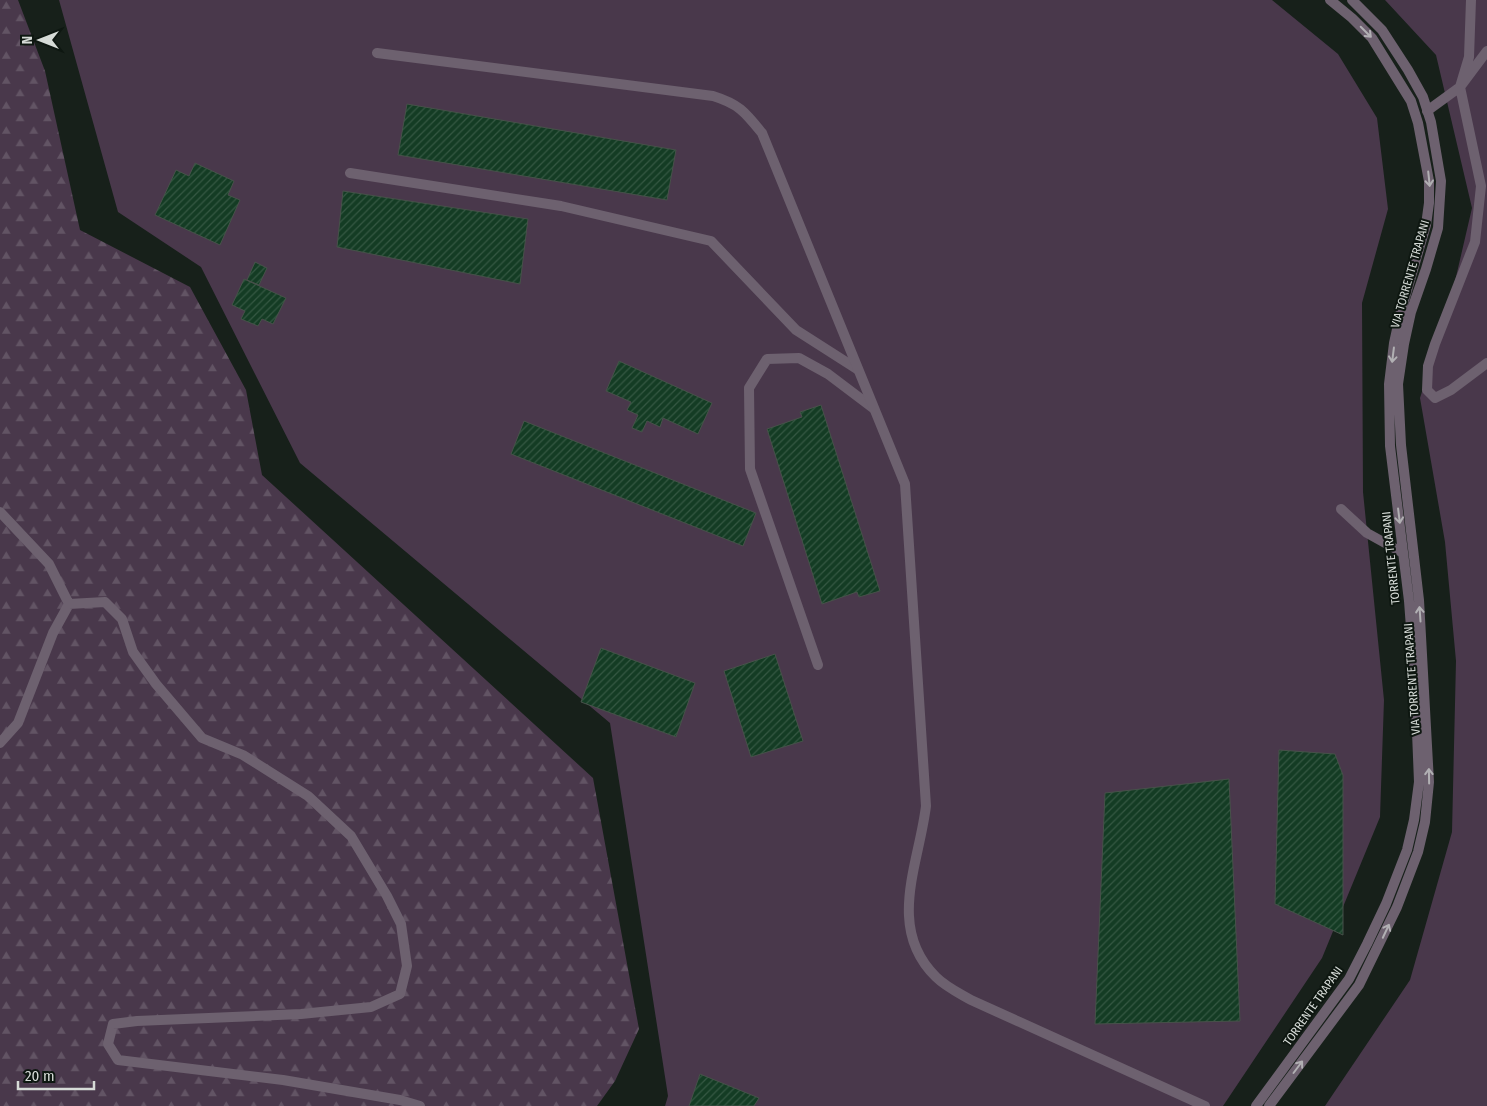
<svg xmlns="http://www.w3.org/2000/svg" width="1487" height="1106" font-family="'Fira Sans Condensed',sans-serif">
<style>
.grass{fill:#49384b}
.forest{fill:url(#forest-firs)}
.building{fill:url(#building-hatch);stroke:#47514a}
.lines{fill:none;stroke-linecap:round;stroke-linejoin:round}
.service{stroke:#6d616f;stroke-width:10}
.minor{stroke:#6d616f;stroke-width:10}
.oneway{stroke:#b1b0b3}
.labels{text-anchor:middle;stroke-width:4;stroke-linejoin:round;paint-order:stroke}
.street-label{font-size:12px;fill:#d6dbd7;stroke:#0e1711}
</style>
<defs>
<pattern id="forest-firs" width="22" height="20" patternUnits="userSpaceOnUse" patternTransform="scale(1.25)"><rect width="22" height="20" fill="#49384b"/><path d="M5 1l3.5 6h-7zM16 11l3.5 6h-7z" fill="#625464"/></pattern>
<pattern id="building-hatch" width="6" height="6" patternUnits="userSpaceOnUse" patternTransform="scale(1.25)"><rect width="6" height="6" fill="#143c24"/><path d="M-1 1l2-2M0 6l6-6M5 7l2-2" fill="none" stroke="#355843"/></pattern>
</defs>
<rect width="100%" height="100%" fill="#17201a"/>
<path class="grass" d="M59 0H1272L1338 54 1377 118 1388 209 1362 303 1363 492 1384 700 1380 817 1322 958 1223 1106H665L668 1096 610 723 300 463 201 267 118 212Z
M1385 0H1487V1106H1325L1410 980 1452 832 1456 661 1445 542 1420 398 1449 307 1472 208 1436 55Z"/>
<path class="forest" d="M0 0H18L45 71 80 230 190 287 246 390 262 475 593 778 639 1029 615 1081 597 1106H0Z"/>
<path class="building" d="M407 104 676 150 667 200 398 155Z
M195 163 234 181 228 195 240 200 220 245 155 215 176 170 189 176Z
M343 191 528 219 520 284 337 247Z
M255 262 267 268 259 285 247 280Z
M244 279 286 298 273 324 262 319 258 326 241 319 245 311 232 305Z
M619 361 712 403 698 434 663 418 660 427 647 421 642 432 632 428 638 415 627 410 631 402 606 391Z
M821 405 880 591 859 597 857 592 822 604 767 429 802 417 800 412Z
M524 421 756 513 743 546 511 454Z
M601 648 695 683 676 737 581 702Z
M775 654 803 741 751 757 724 671Z
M1279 750 1335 754 1343 775V935L1275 904Z
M1229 779 1240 1021 1095 1024 1105 793Z
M700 1074 759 1098 754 1106H689Z"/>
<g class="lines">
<path class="service" d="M1471 0 1469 57 1460 87 1481 186 1475 242 1435 344 1428 366 1427 390 1435 398 1451 390 1487 363
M1427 111 1460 87 1487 51
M350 173 561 206 711 241 796 330 857 369
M1341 509 1367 533 1403 553
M0 512 49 564 69 604
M818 665 750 469 749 388 767 359 799 358 828 374 873 408
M0 743 18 723 53 633 69 604 105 602 122 619 133 652 156 684 202 738 243 755 308 796 351 836 387 896 401 924 407 966 400 994 371 1007 301 1014 137 1021 113 1024 108 1044 118 1060 283 1080 400 1100 420 1106"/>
<path class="minor" d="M377 53 713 96C739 104 745 112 762 133L905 484 926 806C919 864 886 928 936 977 946 987 959 993 971 1000L1205 1106
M1256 1106 1349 979 1367 944 1386 904 1407 850 1414 820 1419 782 1415 682 1409 601 1390 446 1389 384 1394 343 1401 311 1426 225 1429 203V181L1418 123 1411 101 1372 38 1352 18 1330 0
M1269 1106 1359 985 1397 907 1418 852 1425 822 1429 782 1419 600 1401 445 1398 384 1404 344 1411 312 1426 269 1438 228 1441 181 1431 122 1423 97 1408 70 1382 30 1352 0"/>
</g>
<defs><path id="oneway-shaft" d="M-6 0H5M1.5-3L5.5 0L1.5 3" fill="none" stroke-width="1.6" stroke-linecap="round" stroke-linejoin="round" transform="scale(1.25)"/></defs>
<g class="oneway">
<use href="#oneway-shaft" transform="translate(1366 32) rotate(45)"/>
<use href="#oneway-shaft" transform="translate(1429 179) rotate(84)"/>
<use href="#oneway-shaft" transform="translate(1393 355) rotate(97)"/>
<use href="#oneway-shaft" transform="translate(1399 516) rotate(83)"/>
<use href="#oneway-shaft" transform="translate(1420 614) rotate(-94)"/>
<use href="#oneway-shaft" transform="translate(1429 776) rotate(-91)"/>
<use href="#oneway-shaft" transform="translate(1386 931) rotate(-65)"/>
<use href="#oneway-shaft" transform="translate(1298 1067) rotate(-53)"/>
</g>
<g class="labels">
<g class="street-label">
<text transform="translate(1410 274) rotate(-74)" y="4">VIA TORRENTE TRAPANI</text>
<text transform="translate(1391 558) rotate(-96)" y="4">TORRENTE TRAPANI</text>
<text transform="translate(1412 679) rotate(-94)" y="4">VIA TORRENTE TRAPANI</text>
<text transform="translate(1313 1006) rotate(-55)" y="4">TORRENTE TRAPANI</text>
</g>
</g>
<g transform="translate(40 40) rotate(270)" stroke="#0e1711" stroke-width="4" paint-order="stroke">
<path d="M0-4L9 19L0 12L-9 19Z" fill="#d6dbd7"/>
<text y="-8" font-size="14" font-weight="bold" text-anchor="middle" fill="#d6dbd7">N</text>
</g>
<path d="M18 1081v8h76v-8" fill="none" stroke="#d6dbd7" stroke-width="2.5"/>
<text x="25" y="1081" font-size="15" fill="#d6dbd7" stroke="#0e1711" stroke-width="4" paint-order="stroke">20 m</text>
</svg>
